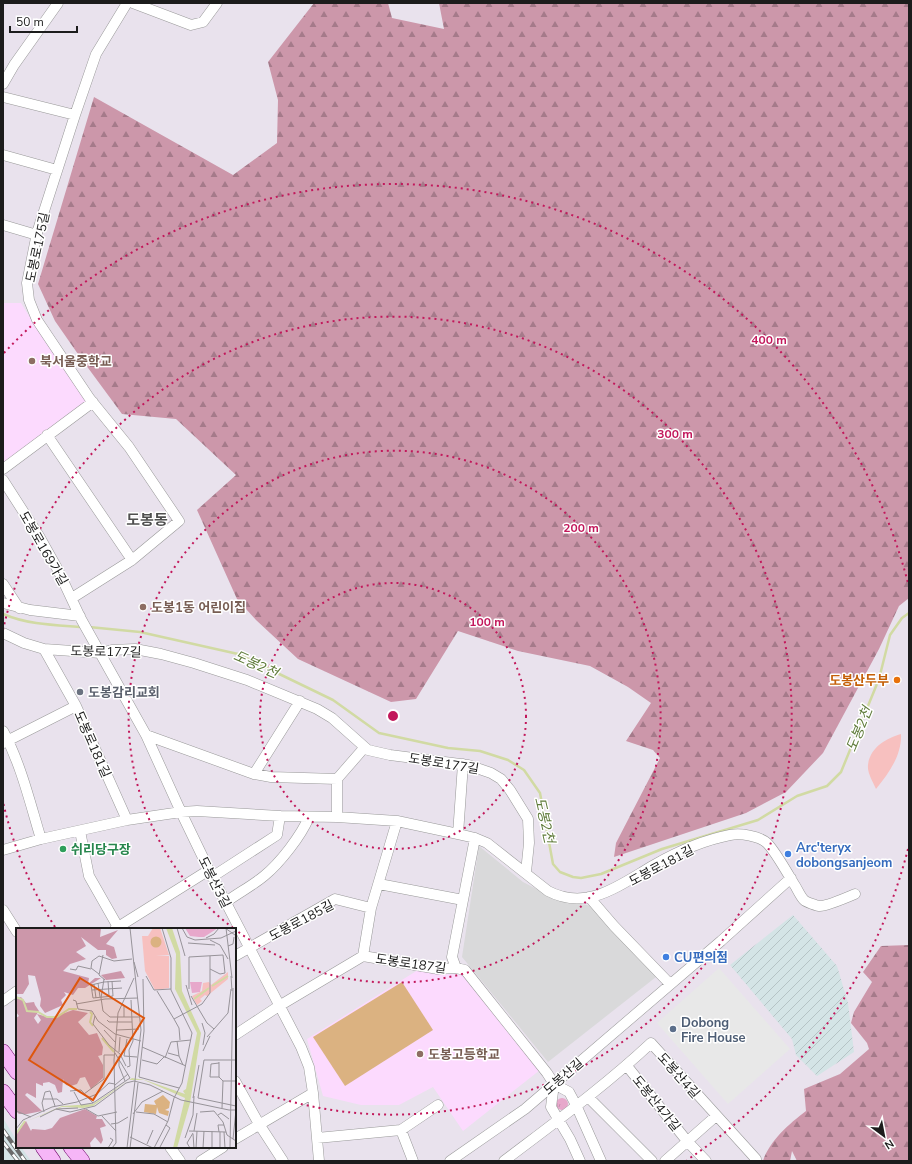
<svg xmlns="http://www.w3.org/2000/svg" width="912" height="1164" font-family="'Nunito Sans','Noto Sans KR',sans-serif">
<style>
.residential{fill:#d9d9da}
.industrial{fill:url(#industrial-furrows)}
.education{fill:#fcdafe}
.railway{fill:#d4e4e6}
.grass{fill:url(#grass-tufts)}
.forest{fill:url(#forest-firs)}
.park{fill:#f7c0bf}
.pitch{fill:#dbb281}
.parking{fill:#e8e8e8}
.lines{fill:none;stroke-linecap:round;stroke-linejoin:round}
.stream{stroke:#d1daa3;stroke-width:2.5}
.minor-casing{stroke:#999;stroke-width:11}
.secondary-casing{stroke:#6f076a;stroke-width:16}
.minor{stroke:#fff;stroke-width:10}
.secondary{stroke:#f6b6f7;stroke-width:15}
.rail-casing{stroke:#6a6a6a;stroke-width:4}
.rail{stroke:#fff;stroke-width:2.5;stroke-dasharray:8;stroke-linecap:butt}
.ring{fill:none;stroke:#c2185b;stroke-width:2;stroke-dasharray:2 4}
.education-dot{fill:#8d6e63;stroke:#fff;stroke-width:1.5}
.food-dot{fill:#e8710a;stroke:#fff;stroke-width:1.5}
.worship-dot{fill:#6b7280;stroke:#fff;stroke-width:1.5}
.leisure-dot{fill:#2e9e5b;stroke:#fff;stroke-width:1.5}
.shop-dot{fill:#3f7fe0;stroke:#fff;stroke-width:1.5}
.service-dot{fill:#5c6f8a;stroke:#fff;stroke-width:1.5}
.labels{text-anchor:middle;stroke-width:3;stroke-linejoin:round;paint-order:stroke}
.street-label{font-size:13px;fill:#1c1c1c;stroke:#fff}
.education-label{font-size:13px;font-weight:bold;fill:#785e54;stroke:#fff;text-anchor:start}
.food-label{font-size:13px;font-weight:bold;fill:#c56008;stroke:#fff;text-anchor:end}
.worship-label{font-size:13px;font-weight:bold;fill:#5b616d;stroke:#fff;text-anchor:start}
.shop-label{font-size:13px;font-weight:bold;fill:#366cbe;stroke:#fff;text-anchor:start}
.leisure-label{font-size:13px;font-weight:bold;fill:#27864d;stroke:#fff;text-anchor:start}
.service-label{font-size:13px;font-weight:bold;fill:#4e5e75;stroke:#fff;text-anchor:start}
.water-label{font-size:14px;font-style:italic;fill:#5f7b3a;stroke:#fff}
.quarter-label{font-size:15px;font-weight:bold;fill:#4f4f4f;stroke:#fff}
.inset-river{fill:none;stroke:#d1daa3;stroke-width:2}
.inset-road{fill:none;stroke:#979399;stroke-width:1}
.view{fill:#de560d;fill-opacity:0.15;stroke:#de560d;stroke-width:2}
.inset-edge{fill:none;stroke:#1c1c1c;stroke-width:2}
.centre{fill:#c2185b;stroke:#fff;stroke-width:2}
.ring-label{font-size:12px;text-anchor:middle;font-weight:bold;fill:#c2185b;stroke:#fff;stroke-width:3;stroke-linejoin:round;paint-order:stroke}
</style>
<defs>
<pattern id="industrial-furrows" width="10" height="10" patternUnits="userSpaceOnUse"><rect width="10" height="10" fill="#d4e4e6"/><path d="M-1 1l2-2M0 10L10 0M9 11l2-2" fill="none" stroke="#b5c3c5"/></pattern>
<pattern id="grass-tufts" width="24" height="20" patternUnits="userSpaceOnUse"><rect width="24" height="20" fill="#e7a8cb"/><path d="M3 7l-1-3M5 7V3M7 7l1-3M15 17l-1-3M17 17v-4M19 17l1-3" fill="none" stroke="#c690ae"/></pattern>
<pattern id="forest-firs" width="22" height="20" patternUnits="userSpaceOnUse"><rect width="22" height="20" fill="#cc97aa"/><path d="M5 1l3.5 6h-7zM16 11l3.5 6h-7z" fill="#a57a8a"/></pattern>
</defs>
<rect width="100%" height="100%" fill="#e9e2ed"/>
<path class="residential" d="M479 846 523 882 560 901 593 906 656 977 548 1062 462 957Z"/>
<path class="industrial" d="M793 915 837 966 848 1003 854 1052 817 1076 796 1055 792 1039 730 965Z"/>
<path class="education" d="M3 303H21L34 324 90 399 3 463Z
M418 970 467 976 540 1070 463 1131 433 1087 399 1105H361L323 1096 307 1039Z"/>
<path class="railway" d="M3 1118 17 1141V1147H21L31 1161H3Z"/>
<path class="grass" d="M556 1104a6 6 0 1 1 12 0a6 6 0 1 1-12 0Z"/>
<path class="forest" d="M314 3H388L392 18 444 29 439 3H909V598L899 606 879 649 823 753 786 792 746 813 614 857 616 843 660 758 653 750 626 741 651 703 628 687 590 666 518 651 458 631 416 699 391 702 298 659 256 620 237 599 197 510 236 475 176 419 122 414 80 357 55 321 38 284 94 97 233 175 277 143 278 100 268 62Z
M909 945V1161H797L792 1151 790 1161H763C770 1140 789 1124 806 1111L804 1089 840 1074 869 1049 867 1043 851 1023 854 1012 872 982 863 972 881 946Z"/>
<path class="park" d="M901 734C902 755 889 773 876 789 873 782 867 773 868 765 870 747 887 738 901 734Z"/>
<path class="pitch" d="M402 982 433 1030 345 1086 313 1037Z"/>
<path class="parking" d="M719 968 790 1049 728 1104 657 1023Z"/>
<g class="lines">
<path class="stream" d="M3 614C29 625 55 625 82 627
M89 627 140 632 238 654 333 700 379 733 448 748 480 751 508 760 524 770 540 793 553 864 560 872 573 877 581 878 601 874 662 849 758 820 797 796 827 786 841 772 879 679 890 635 902 618 909 613"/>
<g class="minor-casing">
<path id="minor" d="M133 3 191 25 203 22 217 3
M3 84 14 65 58 3
M3 97 75 115
M3 155 57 170
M3 225 37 235
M47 435 132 560
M3 469 93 402
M3 480 39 536 58 570 81 619 146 735 181 812 209 870 301 1047 309 1067 313 1093 319 1161
M3 584 19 608
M72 598 132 560 179 521 129 447 90 399 37 320 29 300 27 283 37 233 75 115 96 54 127 3
M3 603 30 610 80 616
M3 633 24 643 44 649 101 653 112 650 135 649 161 654 194 663 247 680 317 709 332 718 368 750 390 755 468 765 491 773 501 779 510 790 528 819 529 843 526 872
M44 649 76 706 127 820
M3 731C21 764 30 803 41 839
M146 735 254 774 271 777 337 779
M3 743 76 706
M254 774 300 701
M337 817V779L364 748
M80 831 89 876 118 927
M458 834 463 764
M3 850 41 839 127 820 181 812 197 811 280 816 337 817 397 821 458 834 475 838 487 843 548 891C588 912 621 884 654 865 677 852 704 840 730 835 741 833 759 836 767 843 775 851 788 874 794 884 797 888 800 896 804 900 806 902 817 906 820 906 826 906 848 897 855 894
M212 877 277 835 280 816
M379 884 463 900
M589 897 614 926 670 984
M226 902C238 893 252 886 264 876 280 863 301 836 309 817
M3 910 17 932
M115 929 209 870
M235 956 335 899 371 908
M363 956 371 908 397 821
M456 968 452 957 475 838
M3 1001 17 991
M235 1035 279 1006 363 956 438 969 456 968 465 970 547 1073 554 1084
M627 1066 687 1141 706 1161
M235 1081 259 1124 283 1161
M554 1084 569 1092 576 1105 601 1161
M554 1084 551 1107 570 1139 580 1161
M588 1097 652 1161
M401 1130 413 1161
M317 1138 401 1130 438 1105
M235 1139 313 1093
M170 1147 180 1161
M201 1161 223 1147
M450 1161 525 1109 721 941 791 878
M504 1161C554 1123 605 1086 651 1043L756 1159V1161
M665 1161 716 1116"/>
</g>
<g class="secondary-casing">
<path id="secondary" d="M3 1052 17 1072
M3 1092 17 1111
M43 1147 53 1161
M71 1147 82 1161"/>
</g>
<use href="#minor" class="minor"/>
<use href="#secondary" class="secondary"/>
<g class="rail-casing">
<path id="rail" d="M3 1130 25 1161
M3 1142 18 1161"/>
</g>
<use href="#rail" class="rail"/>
</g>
<g class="ring">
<circle cx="393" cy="716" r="133"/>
<path d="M233 928A266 266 0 1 1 237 931"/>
<path d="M55 927A399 399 0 0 1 3 802M3 630A399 399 0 1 1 237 1083"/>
<path d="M908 849A532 532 0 0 1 687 1160M4 353A532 532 0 0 1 908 583"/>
</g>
<g class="education-dot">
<circle cx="32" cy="361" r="4"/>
<circle cx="143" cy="607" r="4"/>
<circle cx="420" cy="1054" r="4"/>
</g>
<circle class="food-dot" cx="897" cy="680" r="4"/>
<circle class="worship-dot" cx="80" cy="692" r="4"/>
<circle class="leisure-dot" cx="63" cy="849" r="4"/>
<g class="shop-dot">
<circle cx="788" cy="854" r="4"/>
<circle cx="666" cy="957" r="4"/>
</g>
<circle class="service-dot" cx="673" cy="1029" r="4"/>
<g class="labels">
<g class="street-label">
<text transform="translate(37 247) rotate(-78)" y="5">도봉로175길</text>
<text transform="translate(44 548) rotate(60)" y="5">도봉로169가길</text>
<text transform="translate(106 651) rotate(1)" y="5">도봉로177길</text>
<text transform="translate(93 744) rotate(66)" y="5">도봉로181길</text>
<text transform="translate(444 763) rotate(9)" y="5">도봉로177길</text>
<text transform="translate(661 865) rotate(-28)" y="5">도봉로181길</text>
<text transform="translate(215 882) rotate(63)" y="5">도봉산3길</text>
<text transform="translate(301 920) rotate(-28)" y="5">도봉로185길</text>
<text transform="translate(411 963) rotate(8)" y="5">도봉로187길</text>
<text transform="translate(679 1075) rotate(48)" y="5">도봉산4길</text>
<text transform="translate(563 1076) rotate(-41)" y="5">도봉산길</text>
<text transform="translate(657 1103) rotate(51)" y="5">도봉산4가길</text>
</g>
<g class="education-label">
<text x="40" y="366">북서울중학교</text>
<text x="151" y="612">도봉1동 어린이집</text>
<text x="428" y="1059">도봉고등학교</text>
</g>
<g class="food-label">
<text x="889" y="685">도봉산두부</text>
</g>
<g class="worship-label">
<text x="88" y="697">도봉감리교회</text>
</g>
<g class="shop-label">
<text x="796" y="852">Arc'teryx<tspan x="796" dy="15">dobongsanjeom</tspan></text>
<text x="674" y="962">CU편의점</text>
</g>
<g class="leisure-label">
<text x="71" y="854">쉬리당구장</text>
</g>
<g class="service-label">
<text x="681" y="1027">Dobong<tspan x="681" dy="15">Fire House</tspan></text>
</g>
<g class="water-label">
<text transform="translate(256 664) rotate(24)" y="5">도봉2천</text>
<text transform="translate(859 729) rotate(-68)" y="5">도봉2천</text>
<text transform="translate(545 820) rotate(77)" y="5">도봉2천</text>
</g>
<g class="quarter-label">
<text x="147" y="525">도봉동</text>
</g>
</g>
<g transform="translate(16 928)">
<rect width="220" height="220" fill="#e9e2ed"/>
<path d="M169 0H202L188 9H183L174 8ZM174 54H186L184 64 176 65Z" fill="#e7a8cb"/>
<path d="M0 0H85L84 9 102 2 90 16 98 19 101 30 96 31 90 27V22H82L65 9 70 18 60 24 70 31 54 36 47 43 73 50 72 56 79 50H85L69 60H62L57 67 48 64 50 67 45 72 47 77 29 85 24 78 25 71 19 48 12 47 13 56 7 66H0ZM105 43 109 50 90 52 85 47ZM5 69 10 75 18 74 19 77 23 83 18 90 22 96 25 92 21 86 35 90 57 82 72 85 62 94 73 107 81 105 87 119 86 127 82 128 87 137V150L75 161 69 149 64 150 61 156 55 158 50 157 47 151 46 164 42 165 39 157 33 154 27 155V158L20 155V170L11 165 9 167 26 183 11 186H3L0 183V90L3 88 0 84V71ZM69 181 81 188 80 191H86L90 198 84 200 87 212 85 216 79 209 74 215 75 220H0V206L10 193 15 203 16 201 29 202 36 200 44 190Z" fill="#cc97aa"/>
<path d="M137 0H144L153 27 140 28H153V60L139 62 129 43 126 8H132ZM212 44V51L191 68 189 67 184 71 186 73 181 77 176 68 186 63 187 55 193 54 195 57Z" fill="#f7c0bf"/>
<path d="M134.5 14a5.5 5.5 0 1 1 11 0a5.5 5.5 0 1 1-11 0ZM147 167 154 174 153 180 149 182 153 183 152 188 143 185 141 179 140 186 128 184 129 176 140 177 138 173Z" fill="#dbb281"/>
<path d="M150 0H156L164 24 166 63 185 105 174 175 161 220H157L169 170 128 152H113L77 178 67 180 46 179 9 194 46 178 77 176 116 150 129 152 169 166 167 163 170 161 181 105 159 61 160 26Z" fill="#d1daa3"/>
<path class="inset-river" d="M196 58 212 48M0 69 7 72 11 83 22 84 31 89H41L53 81H61M178 71 193 60M74 84 76 86 74 94 77 98M86 110 98 124M0 206 9 193"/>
<path class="inset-road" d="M161 0 169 28M166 0 171 9 179 12 205 10 220 3M209 0 219 7M210 0 216 50M190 10 198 6 203 0M194 12 204 17 212 31M172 15 199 17M212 18 217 16 218 9M87 27 83 47 89 52M118 34 122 49M54 41 60 42 62 38 75 41M83 46 75 40 76 33 83 28 98 33 116 31M130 48 138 62 155 61M215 48 216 63M88 51 85 70 87 83 94 89H123M127 51 128 103 123 149 163 160M92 53 93 68M96 53 97 68 77 70 75 57 88 54 105 53M82 55 84 69M78 56 80 70M170 57 176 77M173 61V29L207 27 209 45 204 46 194 41M76 62 106 60M141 63 158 91 186 76 194 65V28M175 68 191 95 198 101M57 72 60 73 62 81 76 83 82 93 99 106 125 113M60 76 89 71 122 70M106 77H108V89M79 88 77 96 93 117 104 126 110 138M158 91 163 100 164 112M91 92 93 94H116M186 95 189 105 187 117M88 102 99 114M101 102 123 101M191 109 212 85 215 61M161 113 163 128M126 119 170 138M187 123 194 108M103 124 104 109M152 125 163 128 167 137M103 128V138L109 153M108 128 111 111M108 128 121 129M149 130 155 114 175 112M126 132 141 136 148 129M220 132H188L182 170 220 178M203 134V149L207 153M111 139 114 138 113 122 117 113 115 72M203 149H194L195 136 203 135M118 153 134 157 165 172 213 182M99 157 112 146M54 163 65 162 77 175M58 164 65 177 77 175 114 150 99 125M68 166 88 151V127H98M177 170 183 137M27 171H41L47 176M206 180 207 153H220M40 181 54 184 79 178 110 155 118 153M70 181 82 188 101 184M213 182H220L217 211M0 183 15 189M28 184 26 175 29 164 34 163 39 178M120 184 138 186 152 194M184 184 198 183 207 194 211 207 220 213M117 186 126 174 147 163M202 187 205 185 213 191M86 188 100 203M24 189 40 181 62 180M95 196 102 195 112 189M0 201 7 192 36 179 61 174 81 166 93 155 99 156M173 203 210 204M178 203 181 185M203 204 202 197H208M204 204V220M208 204 209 220M177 206 178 220M114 209 137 220M169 210 177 187 178 168M131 216 137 202M144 219 154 200 150 197M92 220 97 212 94 210M96 220 100 215 98 132 102 85 118 50M111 220 125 102 114 0M114 220 122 155M138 220 152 193 158 170 166 155 176 105 155 62V30L146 0M174 220 171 215 177 205M180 220 181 203M187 220 188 203M196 220V203M214 220 217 60"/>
<path class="view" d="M64 50 128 90 77 172 13 132Z"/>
<rect width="220" height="220" class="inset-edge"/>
</g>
<circle cx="393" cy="716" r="6" class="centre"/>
<g class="ring-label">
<text x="769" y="344">400 m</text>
<text x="675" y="438">300 m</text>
<text x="581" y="532">200 m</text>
<text x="487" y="626">100 m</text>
</g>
<rect width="912" height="1164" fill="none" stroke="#1c1c1c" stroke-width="8"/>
<g transform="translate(884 1136) rotate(148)" stroke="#ffffff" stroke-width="3" paint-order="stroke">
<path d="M0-3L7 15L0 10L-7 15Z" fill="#1c1c1c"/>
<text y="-6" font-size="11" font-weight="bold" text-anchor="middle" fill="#1c1c1c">N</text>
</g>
<path d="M10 26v6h67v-6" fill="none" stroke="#1c1c1c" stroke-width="2"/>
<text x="16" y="26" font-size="12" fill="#1c1c1c" stroke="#ffffff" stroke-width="3" paint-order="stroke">50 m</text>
</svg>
